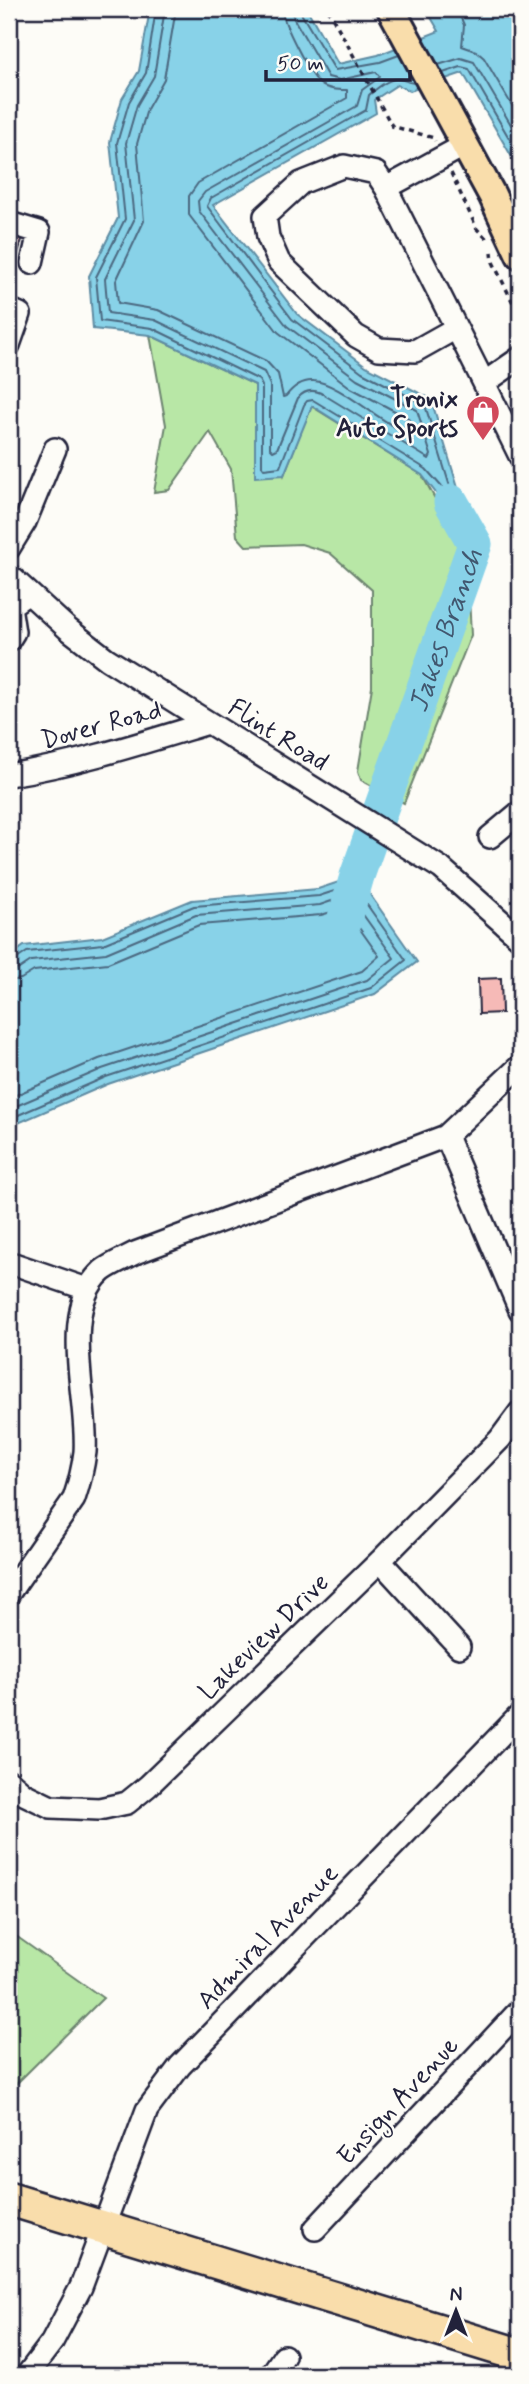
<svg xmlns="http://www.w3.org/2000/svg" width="529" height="2384" font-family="Mynerve,sans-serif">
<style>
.green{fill:#b8e7a6;stroke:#6d8470;stroke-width:2}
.water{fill:#88d2e8;stroke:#5f8ca3;stroke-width:2}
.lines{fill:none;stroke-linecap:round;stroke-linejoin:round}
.shore{stroke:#4b6880;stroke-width:2}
.river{stroke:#88d2e8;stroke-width:35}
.building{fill:#f6bab7;stroke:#22223b;stroke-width:2}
.minor-casing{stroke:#22223b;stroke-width:26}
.major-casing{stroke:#22223b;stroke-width:32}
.highway-casing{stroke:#22223b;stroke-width:37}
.path{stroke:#22223b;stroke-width:3.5;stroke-dasharray:5 5;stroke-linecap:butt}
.minor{stroke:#fdfcf7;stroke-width:21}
.major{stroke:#f9ddab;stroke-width:26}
.highway{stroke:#f9ddab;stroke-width:32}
.labels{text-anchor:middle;stroke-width:5;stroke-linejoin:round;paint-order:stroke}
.poi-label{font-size:26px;font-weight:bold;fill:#22223b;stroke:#fdfcf7;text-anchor:end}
.street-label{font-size:26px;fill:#22223b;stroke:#fdfcf7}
.water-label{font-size:28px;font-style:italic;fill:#41576f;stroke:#fdfcf7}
</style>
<rect width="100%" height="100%" fill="#fdfcf7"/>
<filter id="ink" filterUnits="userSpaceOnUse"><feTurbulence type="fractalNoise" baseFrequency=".0143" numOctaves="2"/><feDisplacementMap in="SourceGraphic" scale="14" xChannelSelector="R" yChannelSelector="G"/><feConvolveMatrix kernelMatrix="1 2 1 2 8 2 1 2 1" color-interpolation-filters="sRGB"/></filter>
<g filter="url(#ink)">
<path class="green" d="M150 335 255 385 284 475 311 406 422 475 467 557 471 635 404 803 361 780 358 771 372 687V590L330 553 301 544 246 546 237 536 231 469 210 432 169 490 154 492 166 425Z
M9 1931 103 1998 9 2091Z"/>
<path class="water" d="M150 9H307L338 64 378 55 439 31 426 9H520V171L463 73 410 91 397 85 374 100 376 113 213 205 297 314 366 366 431 399 475 544 422 475 312 406 284 475 255 477V385L150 335 93 329 89 276 118 218 110 142 122 99 139 71Z
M357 876 417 962 375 994 108 1084 9 1127V957L24 946 102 937 192 900 318 889Z"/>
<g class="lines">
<path class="shore" d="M156 9 146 73 129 102 117 143 125 219 96 277 100 321 152 328 259 380 262 386V466L264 469 280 467 304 405 307 401 313 400 426 469 448 494 451 490 425 405 362 372 292 319 207 206 211 198 366 110 369 95C375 90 387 79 396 79 402 78 408 83 414 83
M165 9 154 76 137 105 126 143 134 220 105 279 108 313 155 320 264 372 270 385V448L273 451 277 449 298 398C304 391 312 389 321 393L429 459 431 455 417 410 357 379 287 326 199 211 198 201 205 192 357 106 362 90 380 77 376 72 340 80 328 77 294 19 292 9
M176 9 164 79 147 109 137 144 144 221 116 281 118 303 158 310 266 361 278 374 283 397 286 396C293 387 302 380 314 381 338 382 384 426 411 435L413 431 408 418 351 388 278 332 189 215V196L198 183 347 98V90C337 90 328 90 320 84 310 75 282 22 282 9
M301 9 302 15 335 70 380 62 399 55
M457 9 464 25 462 46 476 51 484 58 520 119
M438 65 461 58 474 62 520 140
M443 73 461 67 469 69 520 157
M9 962 14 961 27 952 103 944 194 906 319 896 353 885 406 960 371 988 106 1077 9 1119
M9 971 19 969 31 961 106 953 196 915 320 905 349 895 394 958 367 980 102 1069 9 1109
M9 981 21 979 34 971 108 963 199 925 321 915 345 908 379 956 362 971 99 1059 9 1098"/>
<path class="river" id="s1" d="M344 921 357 876 475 544 451 502"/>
</g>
<path class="building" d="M9 231 23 236 12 274 9 273Z
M501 978 502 1013 479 1014 478 979Z"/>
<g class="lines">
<g class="minor-casing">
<path id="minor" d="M386 188 465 145
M9 223 39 232 32 263
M9 309 20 314 9 345
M456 328 415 351 379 349 356 336 279 262 268 237 265 216 301 183 344 166 376 173 386 188 484 383
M520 358 484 383 520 456
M9 548 25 522 55 449
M9 575 68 629 107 659 441 868 520 938
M9 640 14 632 10 606 27 594
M9 775C77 764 142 743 208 723
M490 837 520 812
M446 1136 520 1310
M14 1264 87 1289
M380 1561 459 1647
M9 1593 74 1499C79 1484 83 1468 85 1452 89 1401 58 1310 102 1271 111 1264 124 1259 135 1253L446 1136 520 1066
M9 1781 24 1794 51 1807 99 1809 127 1803 148 1786 380 1561 500 1439 520 1412
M315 2229 520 2010
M27 2375 52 2342 81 2287 147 2110 180 2066 520 1715
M271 2375 284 2356"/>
</g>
<g class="major-casing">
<path id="major" d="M391 9 492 195 520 255"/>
</g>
<g class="highway-casing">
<path id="highway" d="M9 2199 520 2355"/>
</g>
<path class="path" d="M328 9 392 126 434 138 435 141
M451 173 477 229 487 239
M492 252 493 262 520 317"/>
<use href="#minor" class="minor"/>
<use href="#major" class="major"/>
<use href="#highway" class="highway"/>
</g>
</g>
<defs>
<g id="shop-pin" transform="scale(1.75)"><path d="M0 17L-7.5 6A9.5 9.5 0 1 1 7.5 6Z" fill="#d1495b" stroke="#fdfcf7"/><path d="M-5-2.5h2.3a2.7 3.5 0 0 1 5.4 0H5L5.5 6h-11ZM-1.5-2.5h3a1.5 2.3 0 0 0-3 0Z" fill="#fff"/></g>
</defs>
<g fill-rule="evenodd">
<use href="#shop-pin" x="483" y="412"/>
</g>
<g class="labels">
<g class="poi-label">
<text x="458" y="406">Tronix<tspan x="458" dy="30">Auto Sports</tspan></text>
</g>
<g class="street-label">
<text transform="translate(101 724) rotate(-15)" y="9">Dover Road</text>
<text transform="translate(279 734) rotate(32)" y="9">Flint Road</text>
<text transform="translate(263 1636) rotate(-44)" y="9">Lakeview Drive</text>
<text transform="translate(267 1936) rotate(-46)" y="9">Admiral Avenue</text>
<text transform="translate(397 2100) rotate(-47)" y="9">Ensign Avenue</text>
</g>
<g class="water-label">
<text dy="10" stroke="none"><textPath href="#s1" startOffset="308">Jakes Branch</textPath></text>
</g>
</g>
<rect width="529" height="2384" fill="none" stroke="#fdfcf7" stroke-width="35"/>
<rect x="18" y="18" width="494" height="2349" fill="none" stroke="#22223b" stroke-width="2.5" filter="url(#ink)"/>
<g transform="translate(456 2311)" stroke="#fdfcf7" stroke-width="5" paint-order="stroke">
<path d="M0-5L12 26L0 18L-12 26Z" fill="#22223b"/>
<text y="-10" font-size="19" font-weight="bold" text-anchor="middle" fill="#22223b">N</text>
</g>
<path d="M266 70v10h144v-10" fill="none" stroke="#22223b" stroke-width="3.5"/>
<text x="277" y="70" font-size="21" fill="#22223b" stroke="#fdfcf7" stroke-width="5" paint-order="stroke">50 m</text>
</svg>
